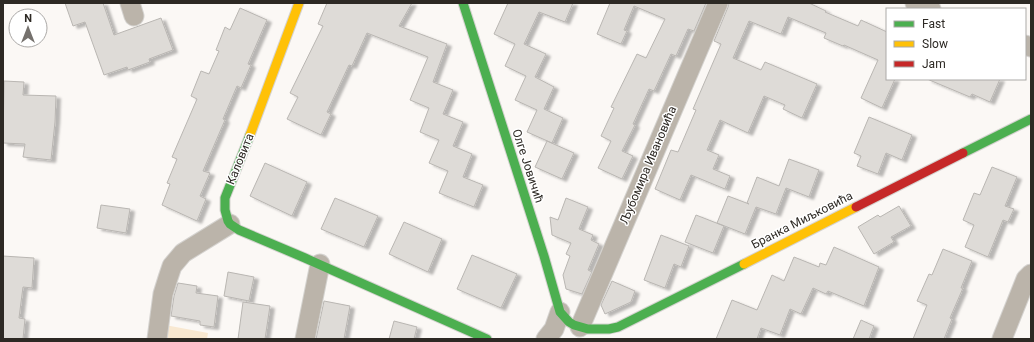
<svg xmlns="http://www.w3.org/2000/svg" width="1034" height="342" font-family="Roboto,sans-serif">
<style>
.green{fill:#f8e8d1}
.building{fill:#dedbd7;stroke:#b9b6b2;filter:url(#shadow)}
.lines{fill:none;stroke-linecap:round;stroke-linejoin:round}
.street-casing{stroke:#d5d3d0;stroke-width:21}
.fast-casing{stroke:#d5d3d0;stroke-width:11}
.slow-casing{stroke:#d5d3d0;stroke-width:11}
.jam-casing{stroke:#d5d3d0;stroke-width:11}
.street{stroke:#bbb4aa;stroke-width:19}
.fast{stroke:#4caf50;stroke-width:9}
.slow{stroke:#ffc107;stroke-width:9}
.jam{stroke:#c62828;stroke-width:9}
.labels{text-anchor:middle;stroke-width:3;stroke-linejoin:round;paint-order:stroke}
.street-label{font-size:12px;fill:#2d2924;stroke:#fff}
</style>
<defs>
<filter id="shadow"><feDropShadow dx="4.5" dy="2.5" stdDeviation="1" flood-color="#0004"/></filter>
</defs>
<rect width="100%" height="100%" fill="#fbf8f5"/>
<path class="green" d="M165 325 208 333 207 339H163Z"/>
<path class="building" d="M65 3H103L114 35 161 18 173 50 149 59 150 62 128 70 127 67 104 75 85 22 73 26Z
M327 3H412L399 26 447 44 433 82 453 90 443 114 463 122 453 146 472 154 463 177 483 185 474 207 439 193 448 171 429 163 439 140 420 132 429 108 410 100 428 57 367 33 352 66 349 65 327 112 331 114 321 135 287 119 298 97 290 93 323 26 318 24Z
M508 3H573L565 22 539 12 524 44 546 54 535 77 554 87 544 109 563 118 552 143 527 132 537 110 515 100 526 76 505 66 515 44 494 34Z
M610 3H706L694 31 688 29 676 56 671 54 654 91 649 89 633 124 635 125 622 151 633 156 622 179 598 168 611 141 601 136 614 108 611 107 637 54 646 58 665 19 634 6 624 30 627 31 621 44 597 34Z
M729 3H809L826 11 825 12 858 26 861 20 887 32V79H895L882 108 861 98 878 60 844 45 843 46 824 38 826 33 788 17 781 34 749 21 733 58 761 70 765 62 817 84 802 118 783 109 785 105 764 96 748 133 720 120 707 150 719 155 713 169 730 176 725 189 691 175 680 200 655 189 671 150 678 152 696 110 693 109 721 44 714 41 728 7Z
M240 8 267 20 248 64 251 65 241 88 237 86 223 119 225 120 203 171 210 173 200 196 206 199 197 221 162 205 170 184 167 183 177 159 172 157 197 99 191 96 201 71 209 74 219 51 216 50 225 27 230 30Z
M927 79H1000L990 102 972 94 970 97Z
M4 81 24 82 23 95 56 96 55 122 51 160 23 157 25 144 3 143Z
M869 117 912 135 902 160 886 153 878 174 857 166 861 156 854 153Z
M547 141 574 153 562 179 535 167Z
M789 159 819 170 809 197 786 188 776 214 756 207 745 234 717 223 728 196 749 204 747 203 757 177 779 186Z
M265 163 307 182 292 216 250 196Z
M992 167 1017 177 1005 206 1014 209 1008 222 1003 220 988 257 965 247 974 225 963 220 974 193 980 195Z
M335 198 378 216 364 247 321 229Z
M566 198 588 207 579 229 593 235 591 240 599 244 588 270 592 272 582 294 566 289 563 275 570 256 566 254 571 243 552 235 550 217 558 220Z
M101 205 130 209 126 233 97 228Z
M899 206 911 226 891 237 894 242 874 254 858 227 878 215 880 217Z
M696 215 724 226 713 253 685 242Z
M404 222 442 239 428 272 389 254Z
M661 235 689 246 681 267 674 264 665 288 644 280Z
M834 247 879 267 864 306 828 291 826 294 813 288 801 314 790 309 780 335 761 328 757 339H716L732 300 757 310 772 275 784 281 794 257 819 267 820 263 826 265Z
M943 249 972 261 961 288H963L950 318 952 319 944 339H913L927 305 917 301 929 274 932 275Z
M472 255 517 274 501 308 457 289Z
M3 256 34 258 32 288 23 287 19 318 25 319 23 339H3Z
M228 272 254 277 249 301 224 296Z
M612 281 635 291 631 302 605 314 601 305Z
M178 283 197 286 196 293 218 296 214 327 200 325V321L171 316 174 296Z
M324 301 350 306 344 339H316Z
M243 302 270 306 265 339H238Z
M861 320 874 326 869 339H853Z
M394 321 417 327 414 339H389Z"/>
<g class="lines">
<g class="street-casing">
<path id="street" d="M130 3 134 16
M915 3 931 9
M1025 45 1031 47
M580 327 718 3
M157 339 163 294 168 278 172 266 183 253 230 224
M305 339 320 264
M546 339 554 329 560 312
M1002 339 1026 279 1031 274"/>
</g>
<g class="fast-casing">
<path id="fast" d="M463 3 544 256 560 312 569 322 574 325 588 329H609L618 327 744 264
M250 135 225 198V210L228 221 230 224 239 230 305 258 487 339
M963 153 1031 119"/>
</g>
<g class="slow-casing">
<path id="slow" d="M250 135 299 3
M744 264 856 207"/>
</g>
<g class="jam-casing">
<path id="jam" d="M856 207 963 153"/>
</g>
<use href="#street" class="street"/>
<use href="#fast" class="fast"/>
<use href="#slow" class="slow"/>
<use href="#jam" class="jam"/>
</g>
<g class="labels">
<g class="street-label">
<text transform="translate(240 159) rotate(-68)" y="4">Каловита</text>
<text transform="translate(648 165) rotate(-67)" y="4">Љубомира Ивановића</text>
<text transform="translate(528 166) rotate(72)" y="4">Олге Јовичић</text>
<text transform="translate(802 220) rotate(-27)" y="4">Бранка Миљковића</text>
</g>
</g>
<rect width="1034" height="342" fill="none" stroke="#2d2924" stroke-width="8"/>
<rect x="886" y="8" width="140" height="72" fill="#ffffff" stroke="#aba9a7"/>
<rect x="894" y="21" width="20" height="6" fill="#4caf50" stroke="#aba9a7"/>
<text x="922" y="28" font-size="12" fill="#2d2924">Fast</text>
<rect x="894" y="41" width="20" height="6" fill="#ffc107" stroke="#aba9a7"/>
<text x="922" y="48" font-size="12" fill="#2d2924">Slow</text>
<rect x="894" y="61" width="20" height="6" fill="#c62828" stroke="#aba9a7"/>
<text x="922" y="68" font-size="12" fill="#2d2924">Jam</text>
<g transform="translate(28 28)"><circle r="19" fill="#ffffff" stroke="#aba9a7"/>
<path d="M0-3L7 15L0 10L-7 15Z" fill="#75716d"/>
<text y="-6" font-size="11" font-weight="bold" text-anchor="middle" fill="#2d2924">N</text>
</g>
</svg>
